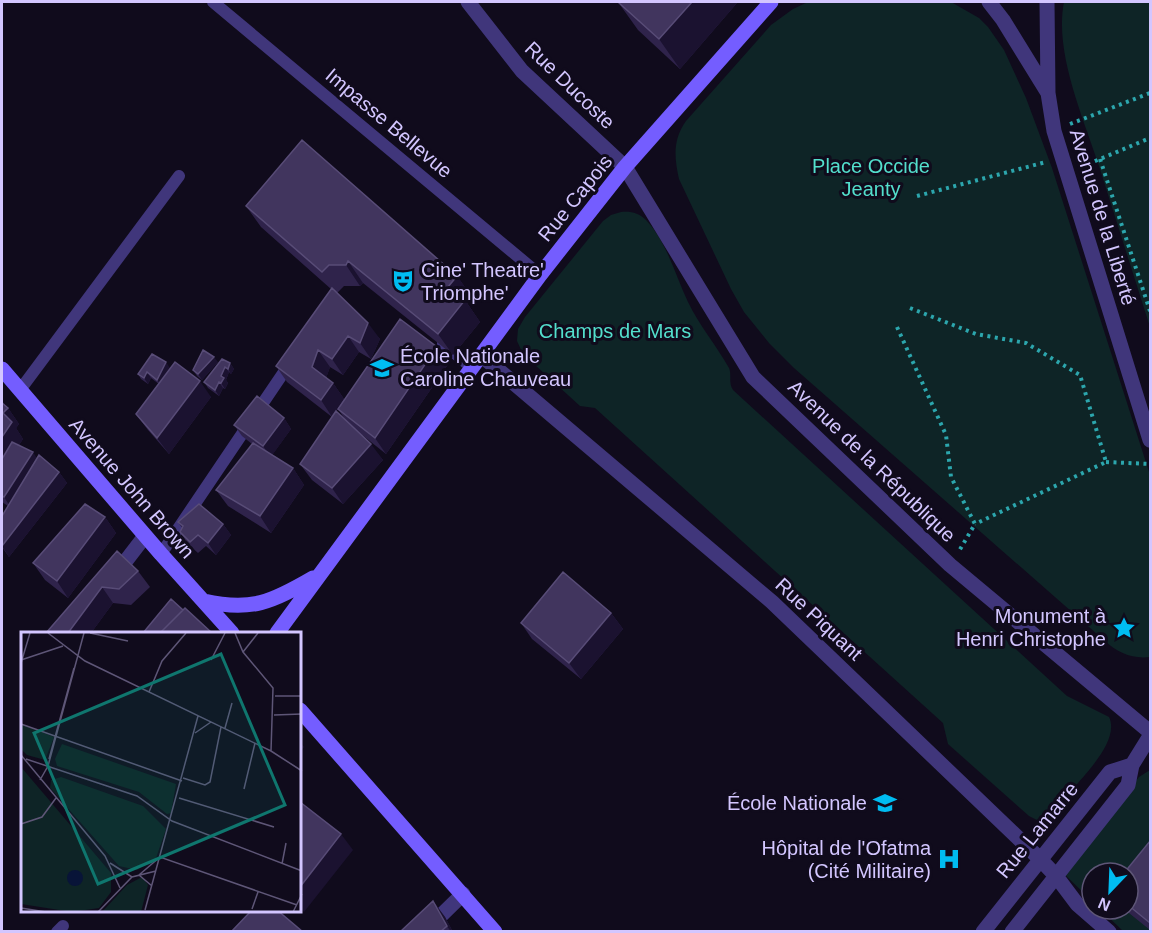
<svg xmlns="http://www.w3.org/2000/svg" width="1152" height="933" font-family="Helvetica,sans-serif">
<style>
.green{fill:#0e2426}
.lines{fill:none;stroke-linecap:round;stroke-linejoin:round}
.path{stroke:#2ca6ad;stroke-width:4;stroke-dasharray:3 4.5;stroke-linecap:butt}
.lane{stroke:#40367b;stroke-width:12}
.street{stroke:#40367b;stroke-width:15}
.secondary{stroke:#745dff;stroke-width:15}
.wall{fill:#2f234b}
.shaded-wall{fill:#1b1230}
.building{fill:#41355e;stroke:#584c77;stroke-width:1.5}
.labels{text-anchor:middle;stroke-width:6;stroke-linejoin:round;paint-order:stroke}
.street-label{font-size:20px;fill:#d3c6ff;stroke:#100b1c}
.park-label{font-size:20px;fill:#53decc;stroke:#100b1c}
.poi-label{font-size:20px;fill:#d3c6ff;stroke:#100b1c;text-anchor:end}
.inset-road{fill:none;stroke:#5e5677;stroke-width:1.5}
.view{fill:#0f766e;fill-opacity:0.15;stroke:#0f766e;stroke-width:3}
.inset-edge{fill:none;stroke:#d3c6ff;stroke-width:3}
</style>
<rect width="100%" height="100%" fill="#100b1c"/>
<path class="green" d="M808 2H951L979 18 988 27 1004 50 1026 98 1052 168 1150 475V657C1132 659 1118 653 1105 641L794 368 769 343 744 312 731 289 679 179C674 157 673 139 686 121L771 25 793 9Z
M1064 2H1150V327C1133 273 1116 220 1099 166 1083 117 1054 52 1064 2Z
M621 212C631 211 639 213 646 220 667 242 675 275 688 302 699 325 716 345 729 368 732 375 728 383 733 390L1067 696 1109 717C1120 740 1086 773 1072 790 1064 799 1056 811 1047 819L1039 821 1029 816 948 744 943 723 595 408 580 406 523 354 517 341 518 329 525 317 603 221 611 215Z
M1150 770V931H1123L1100 909H1128V873H1092V901L1060 870 1139 777Z"/>
<g class="lines">
<path class="path" d="M1070 124 1150 93
M1100 159 1150 311
M1081 167 1150 138
M917 196 1046 162
M910 308 976 334 1026 343 1080 375 1106 462 975 524
M897 327 946 435 951 477 975 524 959 551
M1106 462 1150 464"/>
<path class="lane" d="M213 2 540 275
M443 343 472 368
M20 390 179 176
M161 554 290 363
M57 932 63 926"/>
<path class="street" d="M468 2 522 71 625 167 753 377 950 565 1150 732
M989 2 1003 20 1048 93
M1047 2 1048 93 1054 131 1150 440
M482 356 772 602 1040 859 1056 876 1077 904 1109 932
M115 575 145 536
M424 932 463 894
M983 932 1110 772 1132 765
M1012 932 1128 785 1132 765 1150 736"/>
<path class="secondary" d="M2 369 161 554 232 633
M204 601C251 612 272 602 313 578
M277 633 540 275 625 167 771 2
M300 710 495 932"/>
</g>
<path class="wall" d="M618 2 737 3 680 69 638 30Z
M246 206 457 276 472 297 467 303 480 322 453 355 363 283 360 286H344L337 293 380 339 371 359 359 352 343 375 330 367 326 378 333 383 344 399 449 363 386 454 361 434 383 460 343 504 312 480 300 464 346 421 338 409 332 417 287 382 276 366 331 289 261 227Z
M218 362 202 380 197 376 193 370Z
M230 363 234 369 231 374 229 372 226 380 228 383 225 389 223 388 219 396 208 388 204 382Z
M170 368 211 397 169 454 148 430 136 414 159 384 151 378 148 384 141 379 138 374Z
M2 401 8 408 19 424 16 428 23 439 19 445 37 459 59 472 67 483 9 557 2 547V516L8 506 2 502Z
M284 418 291 429 272 455 293 468 304 485 271 533 228 506 216 490 252 444 242 436 234 425Z
M105 517 116 533 68 598 45 580 33 563Z
M178 522 223 524 231 535 216 555 206 546 198 553 187 543 180 532 182 528Z
M117 551 138 571 150 587 131 605 113 603 91 633H46Z
M611 613 623 629 581 679 532 639 521 623Z
M1150 841V930L1124 909H1128V873Z
M433 901 445 917 453 932H400Z"/>
<path class="shaded-wall" d="M692 2H735L737 3 680 69 659 39Z
M348 261 363 283 360 286 346 265Z
M457 276 472 297 467 303 480 322 453 355 438 334 448 287Z
M368 323 380 339 371 359 360 343Z
M348 336 359 352 343 375 332 359Z
M437 347 449 363 386 454 375 438Z
M318 350 330 367 324 384 312 367Z
M214 357 218 362 202 380 198 374Z
M166 362 170 368 161 385 157 380Z
M230 363 234 369 231 374 228 369Z
M225 367 229 372 226 380 228 383 225 389 221 383V376Z
M147 372 151 378 148 384 144 378Z
M200 381 211 397 169 454 157 438Z
M219 382 223 388 219 396 215 390Z
M333 383 344 399 332 417 321 400Z
M8 408 19 424 16 428 23 439 2 471V437L3 413Z
M284 418 291 429 271 457 263 446Z
M371 444 383 460 343 504 332 488Z
M33 452 40 463 11 508 4 497Z
M293 468 304 485 271 533 260 516Z
M59 472 67 483 9 557 2 546Z
M105 517 116 533 68 598 57 581Z
M223 524 231 535 216 555 208 543Z
M102 587 113 603 91 633H68Z
M611 613 623 629 581 679 569 663Z
M300 742 304 747 300 752Z
M341 834 353 850 304 912 300 907V887Z
M433 901 445 917 453 932H451L447 926Z"/>
<path class="building" d="M618 2H692L659 39Z
M302 140 457 276 448 287 465 300 438 334 348 261 346 265H329L322 272 246 206Z
M332 288 368 323 360 343 348 336 332 359 318 350 312 367 333 383 321 400 276 366Z
M400 319 437 347 375 438 338 409Z
M203 350 214 357 198 374 193 370Z
M152 354 166 362 157 380 147 372 144 378 138 374Z
M222 359 230 363 228 369 225 367 221 376 224 378 221 383 219 382 215 390 204 382Z
M175 362 200 381 157 438 136 414Z
M257 396 284 418 263 446 234 425Z
M2 403 8 408 3 413 12 422 2 437Z
M336 411 371 444 332 488 300 464Z
M12 442 33 452 4 497 2 496V459Z
M253 443 293 468 260 516 216 490Z
M39 455 59 472 2 546V516Z
M85 504 105 517 57 581 33 563Z
M199 504 223 524 208 543 198 535 190 542 180 532 183 526 178 522Z
M117 551 138 571 119 589 102 587 68 633H46Z
M563 572 611 613 569 663 521 623Z
M171 599 183 610 160 633H143Z
M185 608 212 633H160Z
M300 802 341 834 300 887Z
M1150 841V923L1128 905V873H1124Z
M433 901 447 926 440 932H400Z
M252 910H277L303 932H231Z"/>
<defs>
<g id="theatre-bare" transform="scale(1.8)"><path d="M-5-5.5Q0-4 5-5.5V0Q5 5 0 6Q-5 5-5 0ZM-3.3-2.5H-1v1.5H-3.3ZM1-2.5H3.3v1.5H1ZM-2.8 1Q0 5.5 2.8 1Z" fill="#00bcf1" stroke="#100b1c" stroke-width="2.5" paint-order="stroke"/></g>
<g id="school-bare" transform="scale(1.8)"><path d="M0-5L7-2L0 1L-7-2ZM-4 1L0 2.5L4 1V4Q0 6-4 4Z" fill="#00bcf1" stroke="#100b1c" stroke-width="2.5" paint-order="stroke"/></g>
<g id="sight-bare" transform="scale(1.8)"><path d="M0-6L1.8-2.2L6-1.7L2.9 1.2L3.7 5.4L0 3.3L-3.7 5.4L-2.9 1.2L-6-1.7L-1.8-2.2Z" fill="#00bcf1" stroke="#100b1c" stroke-width="2.5" paint-order="stroke"/></g>
<g id="hospital-bare" transform="scale(1.8)"><path d="M-5-5h3v3.5h4V-5h3V5h-3V1.5h-4V5h-3Z" fill="#00bcf1" stroke="#100b1c" stroke-width="2.5" paint-order="stroke"/></g>
</defs>
<g fill-rule="evenodd">
<use href="#theatre-bare" x="403" y="281"/>
<use href="#school-bare" x="382" y="368"/>
<use href="#sight-bare" x="1124" y="628"/>
<use href="#school-bare" x="885" y="803"/>
<use href="#hospital-bare" x="949" y="859"/>
</g>
<g class="labels">
<g class="street-label">
<text transform="translate(570 85) rotate(44)" y="7">Rue Ducoste</text>
<text transform="translate(389 123) rotate(40)" y="7">Impasse Bellevue</text>
<text transform="translate(575 198) rotate(-51)" y="7">Rue Capois</text>
<text transform="translate(1103 217) rotate(73)" y="7">Avenue de la Liberté</text>
<text transform="translate(872 461) rotate(44)" y="7">Avenue de la République</text>
<text transform="translate(132 488) rotate(49)" y="7">Avenue John Brown</text>
<text transform="translate(819 619) rotate(43)" y="7">Rue Piquant</text>
<text transform="translate(1037 830) rotate(-51)" y="7">Rue Lamarre</text>
</g>
<g class="park-label">
<text x="871" y="173">Place Occide<tspan x="871" dy="23">Jeanty</tspan></text>
<text x="615" y="338">Champs de Mars</text>
</g>
<g class="poi-label">
<text x="421" y="277" text-anchor="start">Cine' Theatre'<tspan x="421" dy="23">Triomphe'</tspan></text>
<text x="400" y="363" text-anchor="start">École Nationale<tspan x="400" dy="23">Caroline Chauveau</tspan></text>
<text x="1106" y="623">Monument à<tspan x="1106" dy="23">Henri Christophe</tspan></text>
<text x="867" y="810">École Nationale</text>
<text x="931" y="855">Hôpital de l'Ofatma<tspan x="931" dy="23">(Cité Militaire)</tspan></text>
</g>
</g>
<g transform="translate(21 632)">
<rect width="280" height="280" fill="#100b1c"/>
<path d="M0 92 33 105 24 128 6 123 0 117ZM41 112 155 152 150 181 146 182 118 160 36 134 34 127ZM0 135 90 241V260L78 276 51 280 0 272ZM40 145 122 174 145 197 135 226 116 238 98 234 29 156 30 148ZM121 245 127 253 120 280H81L106 253Z" fill="#0e2426"/>
<path d="M46 246a8 8 0 1 1 16 0a8 8 0 1 1-16 0Z" fill="#081438"/>
<path class="inset-road" d="M27 1 64 29 250 119 281 139M69 1 107 9M214 1 222 20 252 56 250 119M222 20 237 1M0 28 42 14M190 28 204 1M0 31 9 1M128 60 141 29 165 1M254 64H281M253 83 281 82M0 92 161 149M204 96 211 71M174 101 190 90M0 123 84 224 99 256M5 127 116 164 151 189 281 239M28 127 53 36M162 146 184 153 189 150 200 95M19 148 27 134 63 1M223 157 234 111M158 166 253 195M0 192 21 185 35 166M89 231 111 245M261 232 265 211M131 254 118 243 139 225 276 273M0 276 25 280M231 277 237 260M124 278 177 84M77 280 111 245 135 239M272 280 281 262"/>
<path class="view" d="M200 22 264 173 77 252 13 101Z"/>
<rect width="280" height="280" class="inset-edge"/>
</g>
<rect width="1152" height="933" fill="none" stroke="#d3c6ff" stroke-width="6"/>
<g transform="translate(1110 891) rotate(203)"><circle r="28" fill="#100b1c" stroke="#5e5677" stroke-width="1.5"/>
<path d="M0-4.5L10 22L0 15L-10 22Z" fill="#00bcf1"/>
<text y="-9" font-size="16" font-weight="bold" text-anchor="middle" fill="#d3c6ff">N</text>
</g>
</svg>
